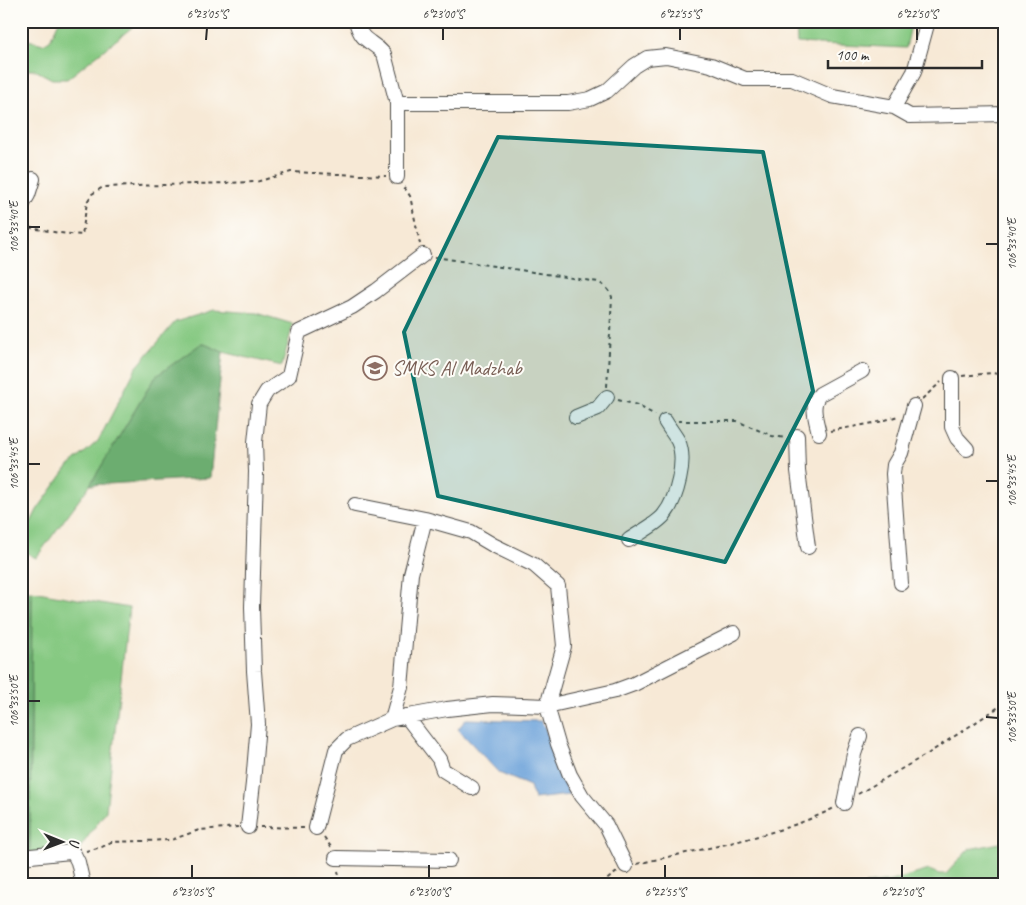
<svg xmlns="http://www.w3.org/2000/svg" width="1026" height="905" font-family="Caveat,sans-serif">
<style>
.green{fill:#86c982;stroke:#587a56}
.forest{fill:#6cad70;stroke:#4c6c4e}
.water{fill:#6da3da;stroke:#4c6782}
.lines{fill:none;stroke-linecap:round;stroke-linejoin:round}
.minor-casing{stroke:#4a4845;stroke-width:16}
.path{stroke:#4a4845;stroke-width:2;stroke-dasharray:4 4;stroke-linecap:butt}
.minor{stroke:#fff;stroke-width:14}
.marked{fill:#0f766e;fill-opacity:0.2;stroke:#0f766e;stroke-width:4;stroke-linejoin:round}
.ticks{fill:none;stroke:#2b2b2b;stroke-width:2}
.labels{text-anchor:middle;stroke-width:4;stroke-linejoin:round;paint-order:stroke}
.education-label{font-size:20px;fill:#785e54;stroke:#fdfcf7;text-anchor:start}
.neatline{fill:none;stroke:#2b2b2b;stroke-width:2}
.ticks-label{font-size:12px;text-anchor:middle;fill:#2b2b2b}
</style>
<rect width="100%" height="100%" fill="#fdfcf7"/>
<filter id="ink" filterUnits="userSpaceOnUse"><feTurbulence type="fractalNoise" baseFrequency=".02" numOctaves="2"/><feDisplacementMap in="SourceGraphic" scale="10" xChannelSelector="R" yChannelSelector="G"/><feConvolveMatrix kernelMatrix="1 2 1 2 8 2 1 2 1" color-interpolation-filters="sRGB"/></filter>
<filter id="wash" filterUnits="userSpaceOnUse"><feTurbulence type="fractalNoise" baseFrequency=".0096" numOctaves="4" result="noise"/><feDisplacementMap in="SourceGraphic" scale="20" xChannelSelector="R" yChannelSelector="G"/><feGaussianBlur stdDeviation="1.12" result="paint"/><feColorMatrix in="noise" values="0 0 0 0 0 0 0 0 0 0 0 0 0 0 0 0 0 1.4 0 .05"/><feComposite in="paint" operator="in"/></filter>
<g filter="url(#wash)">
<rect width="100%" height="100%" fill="#f7e9d6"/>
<path class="green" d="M59 21H140L67 79H52L35 70H21V38L43 44 50 40Z
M796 21H912L906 48 797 43Z
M214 310 256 313 293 324 282 366 223 352 202 343 155 377 90 485 36 558 21 550V542L37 510 67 468 98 441 136 368 175 322Z
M32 591 129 608 106 811 70 862 30 852Z
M1005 842V884H865L892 881 929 870 939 874H946L969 849Z"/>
<path class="forest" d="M202 343 223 352 210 478 90 485 155 377Z
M21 591H32L30 852 21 851Z"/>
<path class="water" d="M466 719 541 721 546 730 569 795 534 799 530 786 499 773 458 729Z"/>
</g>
<g filter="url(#ink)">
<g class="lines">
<g class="minor-casing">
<path id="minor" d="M356 21C362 44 371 39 384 54L397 103V177
M397 103H568L590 99 607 91 634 66 647 58 666 56 711 65 745 79H792L832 96 894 107 910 116 1005 114
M894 107 914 72 928 21
M21 207 28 195 33 179
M952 378V427L957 438 967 449
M576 417 598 408 607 397
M819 433C816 420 810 404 820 394L862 371
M797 436 798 471 808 547
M355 505 425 519 471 532 493 545 534 565 558 586 564 646 547 706 615 691 634 684 734 633
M629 540C639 533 657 524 664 515 677 499 687 460 678 441 674 434 669 428 665 421
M901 583 893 474 894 465 901 453 914 406
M406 716 439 759 443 770 472 788
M392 719 401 687 411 574 425 519
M844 803 854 754 860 736
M248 827 253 783 258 724 254 671 252 607 256 472 255 442 259 404 267 391 289 376 299 332 352 307 376 291 423 255
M316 828 336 750 347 739 392 719 447 709 493 704 547 706 558 744 570 775 582 796 606 825 626 866
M21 857 70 852 74 854 78 862 83 884
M336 858 449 860"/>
</g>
<path class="path" d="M404 187 410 196 420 244
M21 226 59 233 82 235 87 202 92 194 103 187 256 182 291 172 386 176
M435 257 598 282C605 286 609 289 612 297L607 387
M962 376 992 373 1005 375
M922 399 941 382
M618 400 637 405 655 415
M678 421H737L772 436 786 438
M830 431 879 422 898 416
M858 794 929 753 1005 703
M260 827 305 828
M324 837 331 847
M86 851 102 847 111 842 171 840 199 830 238 827
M637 864C699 849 778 837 834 808
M338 871 341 884
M601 884 617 872"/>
<use href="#minor" class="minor"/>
</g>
</g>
<path class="marked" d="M498 137 763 152 813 391 725 562 438 496 404 332Z"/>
<path class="ticks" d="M206 40 207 28M443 40V28M680 40V28M917 40V28M28 227H40M986 244H998M28 464H40M986 481H998M28 701H40M986 717 998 718M192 878V865M429 878V865M665 878V865M902 878V865"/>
<defs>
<g id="school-ring" transform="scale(1.25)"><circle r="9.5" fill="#fdfcf7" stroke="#8d6e63" stroke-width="1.5"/><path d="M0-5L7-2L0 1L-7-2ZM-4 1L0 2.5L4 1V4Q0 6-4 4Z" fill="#8d6e63"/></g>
</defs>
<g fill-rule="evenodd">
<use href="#school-ring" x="375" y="368"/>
</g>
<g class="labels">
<g class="education-label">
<text x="392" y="375">SMKS Al Madzhab</text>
</g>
</g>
<rect width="1026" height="905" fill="none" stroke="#fdfcf7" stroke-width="55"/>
<g transform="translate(62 842) rotate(91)" stroke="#fdfcf7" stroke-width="4" paint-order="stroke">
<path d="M0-4L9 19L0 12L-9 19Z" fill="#2b2b2b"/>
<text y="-8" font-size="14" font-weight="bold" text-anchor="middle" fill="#2b2b2b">U</text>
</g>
<path d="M828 60v8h154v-8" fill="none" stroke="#2b2b2b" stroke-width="2.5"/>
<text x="836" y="60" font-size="15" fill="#2b2b2b" stroke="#fdfcf7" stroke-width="4" paint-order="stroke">100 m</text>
<rect x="28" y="28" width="970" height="850" class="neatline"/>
<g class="ticks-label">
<text x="207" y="18">6°23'05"S</text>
<text x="443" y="18">6°23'00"S</text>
<text x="680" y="18">6°22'55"S</text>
<text x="917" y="18">6°22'50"S</text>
<text transform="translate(14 227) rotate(-90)" y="4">106°33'40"E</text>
<text transform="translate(1012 244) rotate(-90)" y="4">106°33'40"E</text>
<text transform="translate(14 464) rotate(-90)" y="4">106°33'45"E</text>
<text transform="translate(1012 481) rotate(-90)" y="4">106°33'45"E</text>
<text transform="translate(14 701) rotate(-90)" y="4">106°33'50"E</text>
<text transform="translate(1012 718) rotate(-90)" y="4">106°33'50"E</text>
<text x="192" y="896">6°23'05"S</text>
<text x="429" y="896">6°23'00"S</text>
<text x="665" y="896">6°22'55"S</text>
<text x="902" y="896">6°22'50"S</text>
</g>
</svg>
